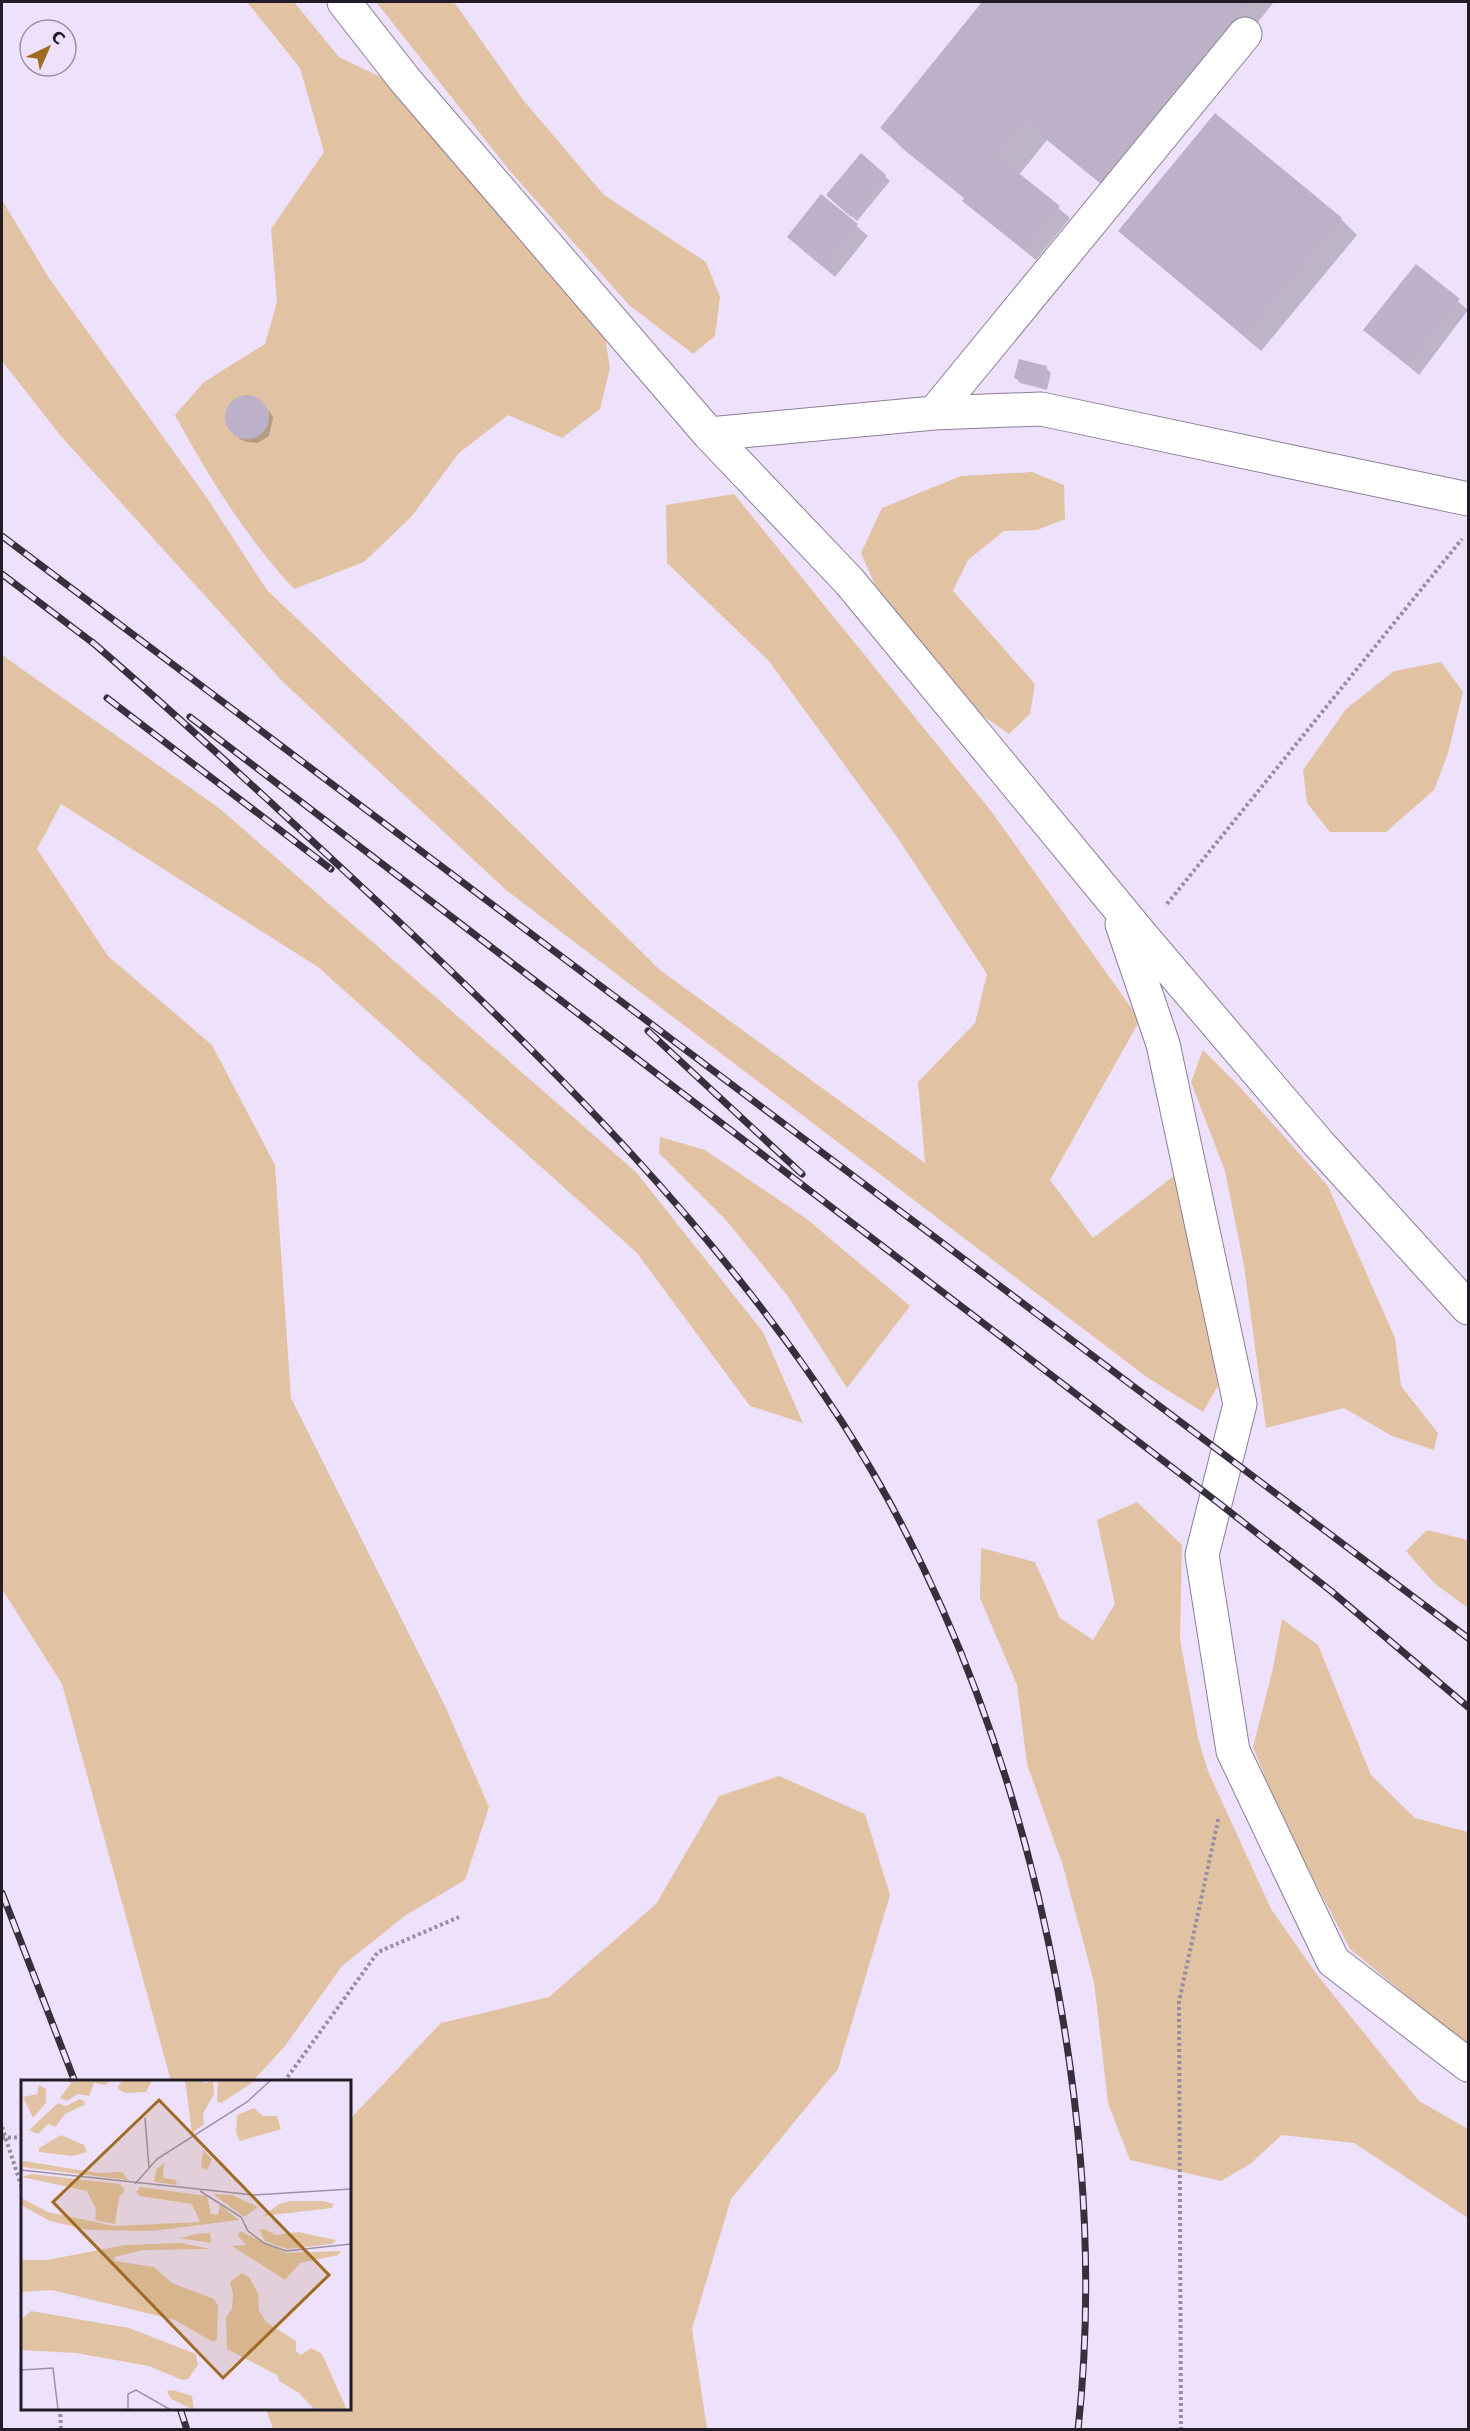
<svg xmlns="http://www.w3.org/2000/svg" width="1470" height="2431" font-family="'DejaVu Sans',sans-serif">
<style>
.green{fill:#e1c3a3}
.shadow{fill:#0003}
.building{fill:#bdb0c9}
.lines{fill:none;stroke-linecap:round;stroke-linejoin:round}
.minor-casing{stroke:#8b7e96;stroke-width:35}
.path{stroke:#978da0;stroke-width:4;stroke-dasharray:3 3;stroke-linecap:butt}
.minor{stroke:#fff;stroke-width:33}
.rail-casing{stroke:#36303c;stroke-width:7}
.rail{stroke:#eee1fb;stroke-width:4.5;stroke-dasharray:14;stroke-linecap:butt}
.inset-road{fill:none;stroke:#9c92a6;stroke-width:1.5}
.view{fill:#a06a23;fill-opacity:0.15;stroke:#a06a23;stroke-width:3}
.inset-edge{fill:none;stroke:#211c26;stroke-width:3}
</style>
<rect width="100%" height="100%" fill="#eee1fb"/>
<path class="green" d="M247 2H294L339 57 389 81 605 337 610 368 600 409 562 438 508 415 459 453 412 516 364 562 294 589C246 537 209 478 175 415L204 382 265 344 277 302 271 229 324 152 300 68Z
M376 2H454L524 101 604 195 706 262 720 297 715 336 693 354 629 305 510 171Z
M2 200 49 278 207 498 267 590 486 799 660 970 925 1163 918 1082 975 1023 987 974 897 837 768 660 667 563 666 505 734 494 991 811 1140 1020 1050 1180 1093 1238 1179 1172 1218 1386 1203 1412 1148 1378 506 890 282 681 60 435 2 361Z
M1032 472 1064 485 1065 519 1037 530 1004 531 968 560 953 591 1035 684 1030 714 1009 734 975 710 875 585 861 553 882 508 961 476Z
M2 655 219 808 636 1172 763 1332 803 1423 750 1406 637 1253 318 967 61 804 37 849 108 956 212 1045 275 1165 291 1398 446 1708 489 1807 465 1880 406 1915 342 1966 285 2046 253 2081H171L62 1684 2 1589Z
M1441 662 1463 692 1448 753 1434 790 1386 832H1330L1307 803 1303 770 1346 709 1394 671Z
M1203 1050 1239 1086 1328 1186 1395 1338 1401 1386 1438 1433 1434 1450 1392 1436 1344 1408 1266 1428 1244 1266 1225 1171 1191 1082Z
M660 1137 705 1150 807 1219 910 1306 847 1388 787 1295 725 1219 659 1153Z
M1137 1502 1182 1545 1180 1639 1198 1738 1208 1771 1271 1909 1318 1976 1419 2101 1468 2129V2218L1354 2143 1282 2135 1250 2164 1221 2181 1130 2160 1108 2103 1094 1982 1063 1866 1027 1764 1017 1685 980 1598 981 1548 1035 1562 1060 1618 1093 1640 1115 1604 1097 1520Z
M1427 1530 1468 1540V1608L1434 1583 1406 1551Z
M1282 1619 1318 1645 1371 1775 1415 1818 1468 1832V2046L1350 1949 1282 1819 1253 1747 1273 1668Z
M779 1776 865 1814 890 1895 838 2069 731 2199 692 2329 707 2429H273L266 2409 350 2408V2119L441 2023 549 1997 656 1904 719 1796Z"/>
<path class="shadow" d="M984 2H1274L1117 197 1047 140 1019 175 1070 218 1036 260 975 211 965 199 903 149 882 128Z
M861 155 890 181 857 221 833 200Z
M822 196 868 236 835 277 789 237Z
M1341 219 1357 235 1261 351 1120 231Z
M1416 266 1468 310 1419 375 1365 330Z
M1046 368 1051 373 1047 390 1020 383 1015 377Z
M240 398H254L270 412 273 418 269 436 258 443 246 442 240 439 227 421 230 407Z"/>
<path class="building" d="M982 2H1121L997 156 1060 206 1025 250 962 201 965 197 880 128Z
M1123 2H1245L1100 182 1026 122Z
M1215 113 1342 218 1244 336 1118 231Z
M861 153 886 175 851 217 826 195Z
M821 194 858 224 823 267 787 237Z
M1416 264 1460 299 1407 365 1363 330Z
M1019 359 1047 366 1042 386 1014 378Z
M225 417a22 22 0 1 1 44 0a22 22 0 1 1-44 0Z"/>
<g class="lines">
<g class="minor-casing">
<path id="minor" d="M344 2 405 80 709 434 849 581 1142 936 1319 1144 1468 1308
M934 413 1245 34
M709 434 934 413 1041 409 1468 499
M1122 924 1163 1044 1240 1404 1202 1555 1233 1751 1333 1961 1468 2065"/>
</g>
<path class="path" d="M1167 904 1462 539
M284 2082 378 1952 459 1917
M2 2127 22 2188
M2 2138 22 2137
M60 2408 61 2430
M1181 2430 1179 2002 1219 1816"/>
<use href="#minor" class="minor"/>
<g class="rail-casing">
<path id="rail" d="M2 536 1468 1638
M2 574 97 646
M92 642C195 731 294 824 394 917 558 1071 719 1232 842 1422 952 1593 1022 1792 1058 1991 1084 2135 1094 2284 1078 2430
M107 698 331 869
M190 717 1216 1501 1331 1591 1468 1707
M648 1031 802 1174
M2 1893 75 2082
M180 2408 187 2430"/>
</g>
<use href="#rail" class="rail"/>
</g>
<g transform="translate(21 2080)">
<rect width="330" height="330" fill="#eee1fb"/>
<path d="M45 0H89L85 5 73 3 68 16 57 14 46 21 39 18 50 3ZM131 0 125 12 104 13 96 8 101 1ZM178 0 184 3 192 0 193 14 182 34 183 44 171 53 164 1ZM197 0H231V3L200 23 196 21ZM18 5 25 9V23L12 38 2 17 16 14ZM59 19 64 22 63 25 44 34 34 47 27 44 17 54 8 50 37 23 45 26ZM233 28 242 36H256L260 49 219 61 215 53 216 35ZM40 55 63 65 66 72 52 76 18 72V68ZM182 70 191 79 186 90 180 87ZM3 81 77 93 101 92 107 100 8 88 0 86ZM143 83 142 98 155 100 156 105 133 102 135 90ZM11 94 99 104 104 110 98 117 94 144 74 140 75 129 66 111 1 97ZM119 107 186 116 190 134 197 135 199 125 218 140 131 151 67 150 29 141 0 125V118L27 132 93 146 179 142 171 124 119 116 115 112ZM192 114 211 115 237 127 223 137ZM269 121H301L313 124 311 128 242 136 258 124ZM242 149 255 155 277 152 315 160 312 164 266 169 244 161 238 150ZM219 151 265 173 320 171 317 175 279 183 264 200 211 166 225 165 217 156ZM189 153 190 163 159 158 175 154ZM160 163 189 169 122 170 93 177 94 181 133 187 151 203 193 219 197 226 196 259 192 262 154 240 31 210 0 212V180H26L104 165ZM221 193 228 197 237 213 238 230 245 242 275 261V271L280 275 290 268 301 274 326 330H294L278 313 258 301 256 295 206 269 205 238 211 228 212 214 209 202ZM10 231 108 248 175 274 177 285 167 299 161 300 128 286 55 273 0 270V240ZM152 310 171 316 173 330 150 319 146 311Z" fill="#e1c3a3"/>
<path class="inset-road" d="M124 38 128 87M0 90 233 115 330 109M114 104 136 79 226 22 250 0M179 111 220 137 227 151 243 163 265 171 330 164M0 290 32 288 37 330M107 330V314L115 310 150 330"/>
<path class="view" d="M138 20 308 195 202 298 32 122Z"/>
<rect width="330" height="330" class="inset-edge"/>
</g>
<rect width="1470" height="2431" fill="none" stroke="#211c26" stroke-width="6"/>
<g transform="translate(48 48) rotate(44)"><circle r="28" fill="#eee1fb" stroke="#9c92a6" stroke-width="1.5"/>
<path d="M0-4.5L10 22L0 15L-10 22Z" fill="#a06a23"/>
<text y="-9" font-size="16" font-weight="bold" text-anchor="middle" fill="#211c26">С</text>
</g>
</svg>
